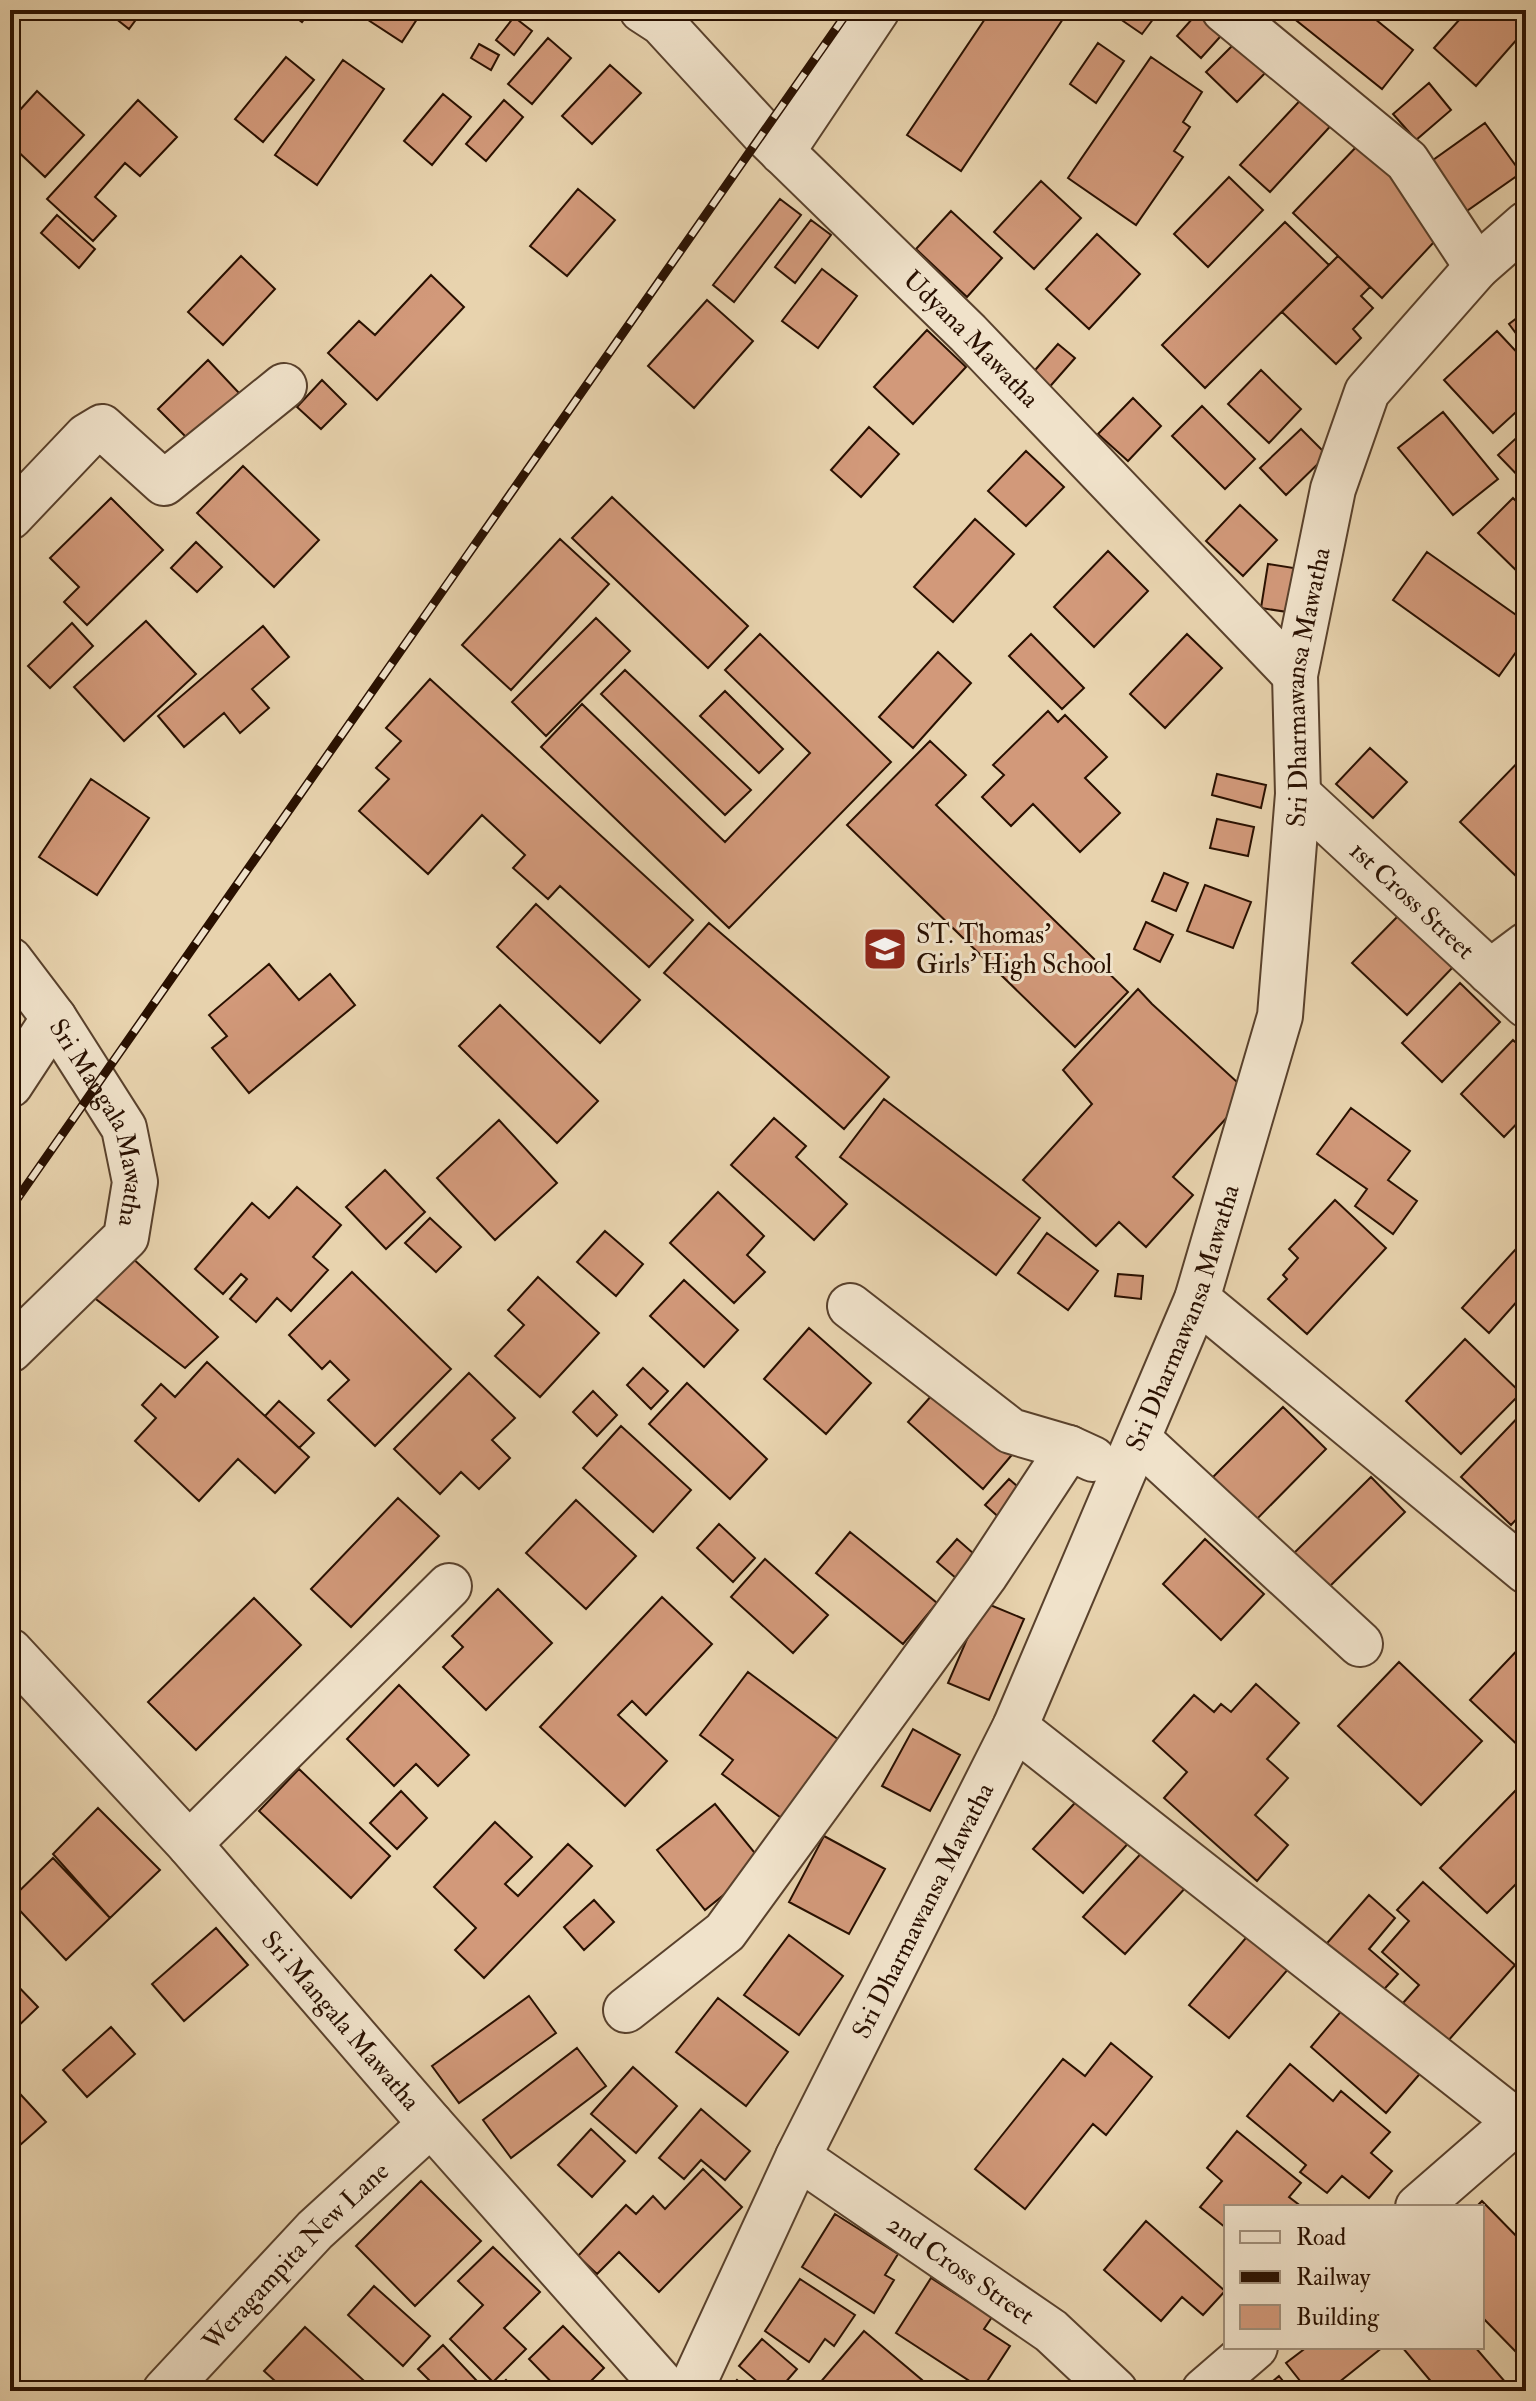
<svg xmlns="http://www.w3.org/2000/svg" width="1536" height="2401" font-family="'IM FELL Double Pica',serif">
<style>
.building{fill:#d2997a;stroke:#291000;stroke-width:2}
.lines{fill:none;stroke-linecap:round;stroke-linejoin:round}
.minor-casing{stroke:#59412c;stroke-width:48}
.minor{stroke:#f0e2ca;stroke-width:44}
.rail-casing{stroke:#291000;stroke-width:9}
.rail{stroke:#f0e2ca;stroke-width:6;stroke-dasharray:18;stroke-linecap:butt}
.labels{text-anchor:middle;stroke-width:6;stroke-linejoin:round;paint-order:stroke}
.street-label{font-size:26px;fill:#291000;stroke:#f0e2ca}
.poi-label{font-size:26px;fill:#291000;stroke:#f0e2ca;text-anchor:start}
</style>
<rect width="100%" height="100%" fill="#e8d3ae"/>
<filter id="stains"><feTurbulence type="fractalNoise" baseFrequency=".0025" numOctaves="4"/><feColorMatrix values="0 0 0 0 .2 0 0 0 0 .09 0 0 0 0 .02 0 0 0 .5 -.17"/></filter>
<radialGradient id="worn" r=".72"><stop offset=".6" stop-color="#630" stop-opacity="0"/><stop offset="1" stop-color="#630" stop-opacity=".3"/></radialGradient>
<path class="building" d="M105 10H143L129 29Z
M286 10H311L302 22Z
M366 10H423L402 42 362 16Z
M991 10H1069L961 171 907 135Z
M1107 10H1160L1142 34Z
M1200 10H1208L1228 28 1201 58 1177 36Z
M1289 10H1364L1413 50 1382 89 1287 13Z
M1468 10H1505L1526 29 1476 86 1434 48Z
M514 17 532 31 514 55 496 40Z
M548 38 571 58 532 104 508 84Z
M1240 38 1270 68 1237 102 1206 72Z
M1098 43 1124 61 1096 103 1070 84Z
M479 44 499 55 491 70 471 58Z
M286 57 314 80 263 142 235 119Z
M1151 57 1202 92 1183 122 1190 127 1174 151 1183 157 1136 225 1068 178Z
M343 60 384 89 317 185 275 155Z
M610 65 641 93 592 144 562 116Z
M1429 83 1451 110 1416 140 1393 114Z
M37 91 84 135 45 177 10 144V121Z
M1307 93 1336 120 1270 192 1240 165Z
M443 94 471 117 432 165 404 141Z
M138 100 177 137 140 176 125 163 95 197 116 216 93 241 47 199Z
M504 100 523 117 486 161 466 144Z
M1485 123 1521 173 1461 215 1426 165Z
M1359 144 1447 228 1382 298 1293 213Z
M1229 177 1263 210 1208 267 1174 234Z
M1041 181 1081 218 1034 269 994 232Z
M578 189 615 220 567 276 530 246Z
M780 199 801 215 734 302 713 285Z
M951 211 1002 258 967 297 916 249Z
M57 215 95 249 79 268 41 233Z
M811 220 831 235 795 283 775 267Z
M1285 222 1329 265 1205 388 1162 345Z
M1097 234 1140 274 1089 329 1046 289Z
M241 256 275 289 223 345 188 312Z
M1338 256 1370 287 1361 296 1373 308 1353 329 1361 338 1336 364 1282 312Z
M822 269 857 296 818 348 782 321Z
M431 275 464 307 377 400 328 353 359 321 375 335Z
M707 300 753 341 694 408 648 366Z
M1526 311V347L1509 324Z
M927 330 966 367 913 424 874 387Z
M1497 331 1526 362V403L1493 433 1444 380Z
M1058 344 1075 358 1046 391 1029 377Z
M208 360 239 393 190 441 158 409Z
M1261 370 1301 409 1269 443 1228 404Z
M322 380 346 404 321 429 297 407Z
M1133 398 1161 426 1128 461 1098 434Z
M1202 406 1255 459 1225 489 1172 436Z
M1443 412 1498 479 1453 515 1398 448Z
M869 427 899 454 861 497 831 470Z
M1301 429 1327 455 1286 495 1260 468Z
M1526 429V484L1498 455Z
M1026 451 1064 487 1026 526 988 491Z
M243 466 319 540 274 587 197 513Z
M612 497 748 626 708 668 572 538Z
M111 498 163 550 87 625 64 602 79 587 50 558Z
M1513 498 1526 511V576L1524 578 1478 533Z
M1240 505 1277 540 1243 576 1206 541Z
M975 519 1014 554 953 622 914 587Z
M560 539 609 584 511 690 462 645Z
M196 542 222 567 197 592 171 568Z
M1108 551 1148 591 1094 647 1054 607Z
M1427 552 1526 622V638L1499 676 1393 600Z
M1268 564 1300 569 1294 613 1261 608Z
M596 618 630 651 546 736 512 702Z
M146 621 196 674 124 741 74 687Z
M72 623 93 646 50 688 28 666Z
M263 626 289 657 252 689 269 708 240 733 224 713 184 747 158 716Z
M760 634 891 762 729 928 541 747 582 704 725 842 810 753 725 670Z
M1031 634 1084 688 1062 709 1009 656Z
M1187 634 1222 668 1165 728 1130 694Z
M938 652 971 683 913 748 879 717Z
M625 670 751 790 725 815 601 694Z
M430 679 693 920 649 967 560 886 548 899 513 868 525 855 482 815 428 874 359 811 389 779 376 768 401 741 386 728Z
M725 691 783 749 759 773 700 716Z
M1048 711 1058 722 1065 715 1107 757 1085 778 1120 813 1080 852 1033 804 1011 826 982 797 1004 775 993 765Z
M930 741 966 775 936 805 1128 992 1075 1047 847 825Z
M1370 748 1407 782 1373 818 1336 784Z
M1526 754V870L1518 878 1460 822Z
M1217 774 1266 785 1261 808 1212 795Z
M91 779 149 818 97 895 39 857Z
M1217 819 1254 827 1248 856 1210 848Z
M1164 873 1188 883 1176 911 1152 901Z
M1205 885 1251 902 1233 948 1187 931Z
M536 904 640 1000 600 1043 497 947Z
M1400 914 1454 966 1407 1015 1352 963Z
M1146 922 1173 935 1160 962 1134 949Z
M709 923 889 1077 844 1129 664 973Z
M269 964 299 1000 330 974 355 1005 249 1093 212 1048 227 1036 209 1015Z
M1460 983 1500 1022 1442 1082 1402 1043Z
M1138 989 1152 1004 1249 1093 1173 1177 1193 1195 1146 1247 1119 1222 1096 1246 1023 1180 1092 1104 1063 1070Z
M500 1005 598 1101 557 1143 459 1046Z
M1513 1040 1526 1052V1114L1504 1137 1461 1094Z
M884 1099 1040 1218 996 1275 840 1157Z
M1351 1108 1410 1151 1388 1180 1417 1201 1393 1234 1355 1206 1367 1189 1317 1154Z
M774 1118 806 1146 796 1157 847 1204 814 1240 731 1165Z
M499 1120 557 1183 495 1240 437 1178Z
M385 1170 425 1212 386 1249 346 1207Z
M297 1187 341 1225 313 1257 328 1270 291 1311 277 1298 256 1322 230 1299 247 1279 241 1274 223 1294 195 1269 252 1203 269 1218Z
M718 1192 764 1236 747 1255 765 1272 734 1303 670 1243Z
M1335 1200 1386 1248 1307 1334 1268 1299 1287 1279 1283 1275 1298 1258 1289 1249Z
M430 1218 461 1247 436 1272 405 1243Z
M605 1231 643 1264 616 1296 577 1262Z
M1047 1233 1098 1271 1068 1310 1018 1273Z
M1526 1238V1304L1520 1298 1489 1333 1462 1308Z
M129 1255 218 1337 185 1368 92 1296Z
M352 1272 451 1369 375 1446 328 1400 349 1380 330 1361 322 1369 289 1335Z
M1118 1274 1143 1276 1141 1299 1115 1296Z
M538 1277 599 1333 540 1397 495 1356 524 1325 508 1310Z
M684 1280 738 1330 704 1367 650 1316Z
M809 1328 871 1383 826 1434 764 1379Z
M1465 1339 1521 1393 1461 1454 1406 1401Z
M207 1362 309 1457 275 1493 238 1459 199 1501 135 1441 156 1418 142 1405 161 1384 175 1397Z
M643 1368 668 1391 651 1409 627 1385Z
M469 1373 515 1418 492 1440 510 1458 479 1489 461 1472 440 1494 394 1449Z
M687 1383 767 1459 730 1499 649 1424Z
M941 1385 1016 1450 983 1489 908 1422Z
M593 1391 617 1415 597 1436 573 1412Z
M279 1401 314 1433 299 1448 265 1416Z
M1283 1407 1326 1449 1249 1527 1206 1484Z
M1526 1409V1509L1511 1525 1461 1477Z
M621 1426 691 1490 653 1532 583 1468Z
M1371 1477 1405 1512 1323 1593 1289 1558Z
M1009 1479 1026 1494 1002 1520 985 1505Z
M398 1498 439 1536 351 1627 311 1589Z
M576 1500 636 1556 586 1609 526 1553Z
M719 1524 755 1558 733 1582 697 1548Z
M850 1532 937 1603 903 1644 816 1573Z
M957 1539 982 1561 963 1584 937 1562Z
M1205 1539 1264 1594 1221 1640 1163 1584Z
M765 1559 828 1615 793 1653 731 1597Z
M498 1589 552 1643 486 1710 443 1667 463 1647 452 1636Z
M662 1597 712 1644 646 1715 632 1701 618 1715 667 1761 625 1806 540 1727Z
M254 1598 301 1645 196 1750 148 1702Z
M983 1602 1024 1619 989 1700 948 1683Z
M1526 1641V1749L1524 1751 1470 1700Z
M1399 1662 1482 1741 1421 1805 1338 1726Z
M748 1672 847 1746 788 1823 722 1774 733 1760 700 1735Z
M1256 1684 1299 1723 1267 1759 1288 1778 1255 1815 1288 1845 1257 1881 1164 1798 1187 1772 1153 1741 1194 1695 1214 1712 1221 1704 1231 1712Z
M399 1685 469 1755 438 1786 416 1764 394 1786 347 1739Z
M913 1729 960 1755 930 1811 882 1786Z
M299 1769 390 1856 351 1898 259 1811Z
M1517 1789 1526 1798V1891L1518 1882 1487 1913 1440 1868Z
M401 1791 427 1818 397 1849 370 1823Z
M1083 1794 1133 1838 1083 1893 1033 1849Z
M715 1804 763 1863 705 1910 657 1850Z
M98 1808 160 1870 110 1918 53 1854Z
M495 1822 532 1857 505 1884 518 1896 568 1844 592 1866 484 1978 455 1950 476 1928 434 1887Z
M824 1836 885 1869 849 1934 789 1902Z
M1146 1848 1187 1886 1125 1954 1083 1917Z
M53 1858 110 1918 66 1960 10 1900Z
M1423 1882 1515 1965 1447 2042 1403 2003 1419 1985 1382 1952 1409 1921 1397 1910Z
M1369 1895 1395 1918 1369 1949 1398 1974 1377 1997 1322 1949Z
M594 1900 614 1922 584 1950 564 1927Z
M1256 1926 1295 1961 1229 2038 1189 2005Z
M216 1928 248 1965 184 2021 152 1984Z
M789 1935 843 1976 799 2035 744 1995Z
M10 1978 38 2007 10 2034Z
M529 1996 556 2033 459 2103 432 2066Z
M718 1998 788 2052 746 2106 676 2052Z
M1348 2003 1424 2069 1386 2113 1311 2047Z
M111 2027 135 2054 87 2097 63 2070Z
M1111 2043 1152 2077 1106 2135 1093 2124 1025 2209 975 2169 1063 2059 1085 2076Z
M577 2048 606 2086 511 2158 483 2120Z
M1290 2064 1333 2101 1341 2091 1390 2132 1371 2153 1392 2171 1369 2198 1342 2176 1327 2193 1300 2172 1306 2165 1247 2116Z
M633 2067 677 2106 636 2153 591 2114Z
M10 2083 46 2122 10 2154Z
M701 2109 750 2151 725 2180 701 2160 684 2179 659 2158Z
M591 2129 625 2161 592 2197 558 2165Z
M1237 2131 1301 2183 1289 2197 1302 2207H1226V2228L1200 2207 1222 2181 1207 2168Z
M703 2169 742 2207 659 2292 619 2252 597 2274 578 2256 626 2205 636 2214 653 2196 665 2209Z
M421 2181 481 2241 415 2306 356 2246Z
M1482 2201 1526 2246V2346L1518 2354 1482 2317V2207H1476Z
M835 2214 898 2254 885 2275 894 2280 874 2313 802 2267Z
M1146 2221 1225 2291 1203 2315 1182 2297 1161 2321 1104 2270Z
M493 2247 540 2292 504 2328 526 2349 493 2382 450 2339 483 2305 458 2281Z
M931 2278 992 2317 984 2329 1010 2346 982 2389 896 2333Z
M800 2279 855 2315 834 2346 825 2339 809 2362 765 2331Z
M374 2286 430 2336 403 2366 348 2315Z
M563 2326 604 2368 581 2391H560L529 2359Z
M305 2327 373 2389 371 2391H286L264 2371Z
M864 2331 922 2380 913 2391H813Z
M762 2339 797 2369 778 2391H768L739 2366Z
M443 2345 477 2381 467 2391H440L418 2369Z
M1307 2347H1383L1328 2391H1308L1286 2363Z
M1402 2347H1475L1513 2391H1439Z
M1279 2376 1291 2391H1261Z
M506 2380 517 2391H494Z
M737 2380 750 2391H727Z"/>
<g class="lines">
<g class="minor-casing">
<g id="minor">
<path id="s1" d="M642 10 662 23 764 134 968 333 1295 675"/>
<path d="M1224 10 1407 161 1477 267"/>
<path d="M782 152 877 10"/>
<path d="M10 517 87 436 102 427 164 483 284 386"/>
<path id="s2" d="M1298 794 1526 1005"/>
<path id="s3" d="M10 960 54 1018 124 1128 135 1182 126 1237 10 1350"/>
<path d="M1490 972 1526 945"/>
<path d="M10 1085 54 1018"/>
<path d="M1197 1299 1526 1571"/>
<path d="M850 1306 1011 1431 1069 1448 1093 1459"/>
<path d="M1138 1439 1360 1644"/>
<path id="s4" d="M10 1651 189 1844 431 2124 668 2391"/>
<path d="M1015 1727 1517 2122"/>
<path d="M189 1844 449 1586"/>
<path d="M626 2010 725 1932 986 1574 1069 1448"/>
<path id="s5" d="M798 2157 1051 2331 1115 2391"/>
<path d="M1418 2207 1526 2113"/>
<path id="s6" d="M165 2391 315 2230 431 2124"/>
<path id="s7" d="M690 2391 798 2157 1015 1727 1197 1299 1280 1016 1298 794 1295 675 1333 489 1367 392 1477 267 1526 224"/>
<path d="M1204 2391 1255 2347"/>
</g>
</g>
<use href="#minor" class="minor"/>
<g class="rail-casing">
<path id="rail" d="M10 1209 849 10"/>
</g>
<use href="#rail" class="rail"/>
</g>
<defs>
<g id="school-square" transform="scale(2.3)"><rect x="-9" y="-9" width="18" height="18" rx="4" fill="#8f2418" stroke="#f0e2ca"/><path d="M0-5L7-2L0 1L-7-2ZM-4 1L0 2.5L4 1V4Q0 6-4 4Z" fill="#fff"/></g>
</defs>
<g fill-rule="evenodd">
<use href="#school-square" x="885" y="949"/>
</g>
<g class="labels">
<g class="street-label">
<text dy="9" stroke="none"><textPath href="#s1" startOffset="466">Udyana Mawatha</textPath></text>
<text dy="9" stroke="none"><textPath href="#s7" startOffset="1830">Sri Dharmawansa Mawatha</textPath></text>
<text dy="9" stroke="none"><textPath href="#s2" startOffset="156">1st Cross Street</textPath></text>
<text dy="9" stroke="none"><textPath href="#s3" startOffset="190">Sri Mangala Mawatha</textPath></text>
<text dy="9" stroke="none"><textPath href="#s7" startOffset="1182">Sri Dharmawansa Mawatha</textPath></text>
<text dy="9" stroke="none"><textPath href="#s7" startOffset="534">Sri Dharmawansa Mawatha</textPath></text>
<text dy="9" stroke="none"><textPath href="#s4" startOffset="496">Sri Mangala Mawatha</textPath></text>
<text dy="9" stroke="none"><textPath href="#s6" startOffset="188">Weragampita New Lane</textPath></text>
<text dy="9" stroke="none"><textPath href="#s5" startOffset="198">2nd Cross Street</textPath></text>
</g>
<g class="poi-label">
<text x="916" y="943">ST. Thomas'<tspan x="916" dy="30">Girls' High School</tspan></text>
</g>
</g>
<rect width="1536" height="2401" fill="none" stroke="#e8d3ae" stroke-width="40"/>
<rect x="12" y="12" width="1512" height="2377" fill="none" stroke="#291000" stroke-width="4"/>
<rect x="20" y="20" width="1496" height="2361" fill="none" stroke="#291000" stroke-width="2"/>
<rect x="1224" y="2205" width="260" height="144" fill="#f0e2ca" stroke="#a08e79" stroke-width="2"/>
<rect x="1240" y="2231" width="40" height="12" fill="#f0e2ca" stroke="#a08e79" stroke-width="2"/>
<text x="1296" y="2245" font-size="24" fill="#291000">Road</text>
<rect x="1240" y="2271" width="40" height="12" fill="#291000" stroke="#a08e79" stroke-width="2"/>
<text x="1296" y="2285" font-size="24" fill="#291000">Railway</text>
<rect x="1240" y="2305" width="40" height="24" fill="#d2997a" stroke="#a08e79" stroke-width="2"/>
<text x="1296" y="2325" font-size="24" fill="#291000">Building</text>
<rect width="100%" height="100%" filter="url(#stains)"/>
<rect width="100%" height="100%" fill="url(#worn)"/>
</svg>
